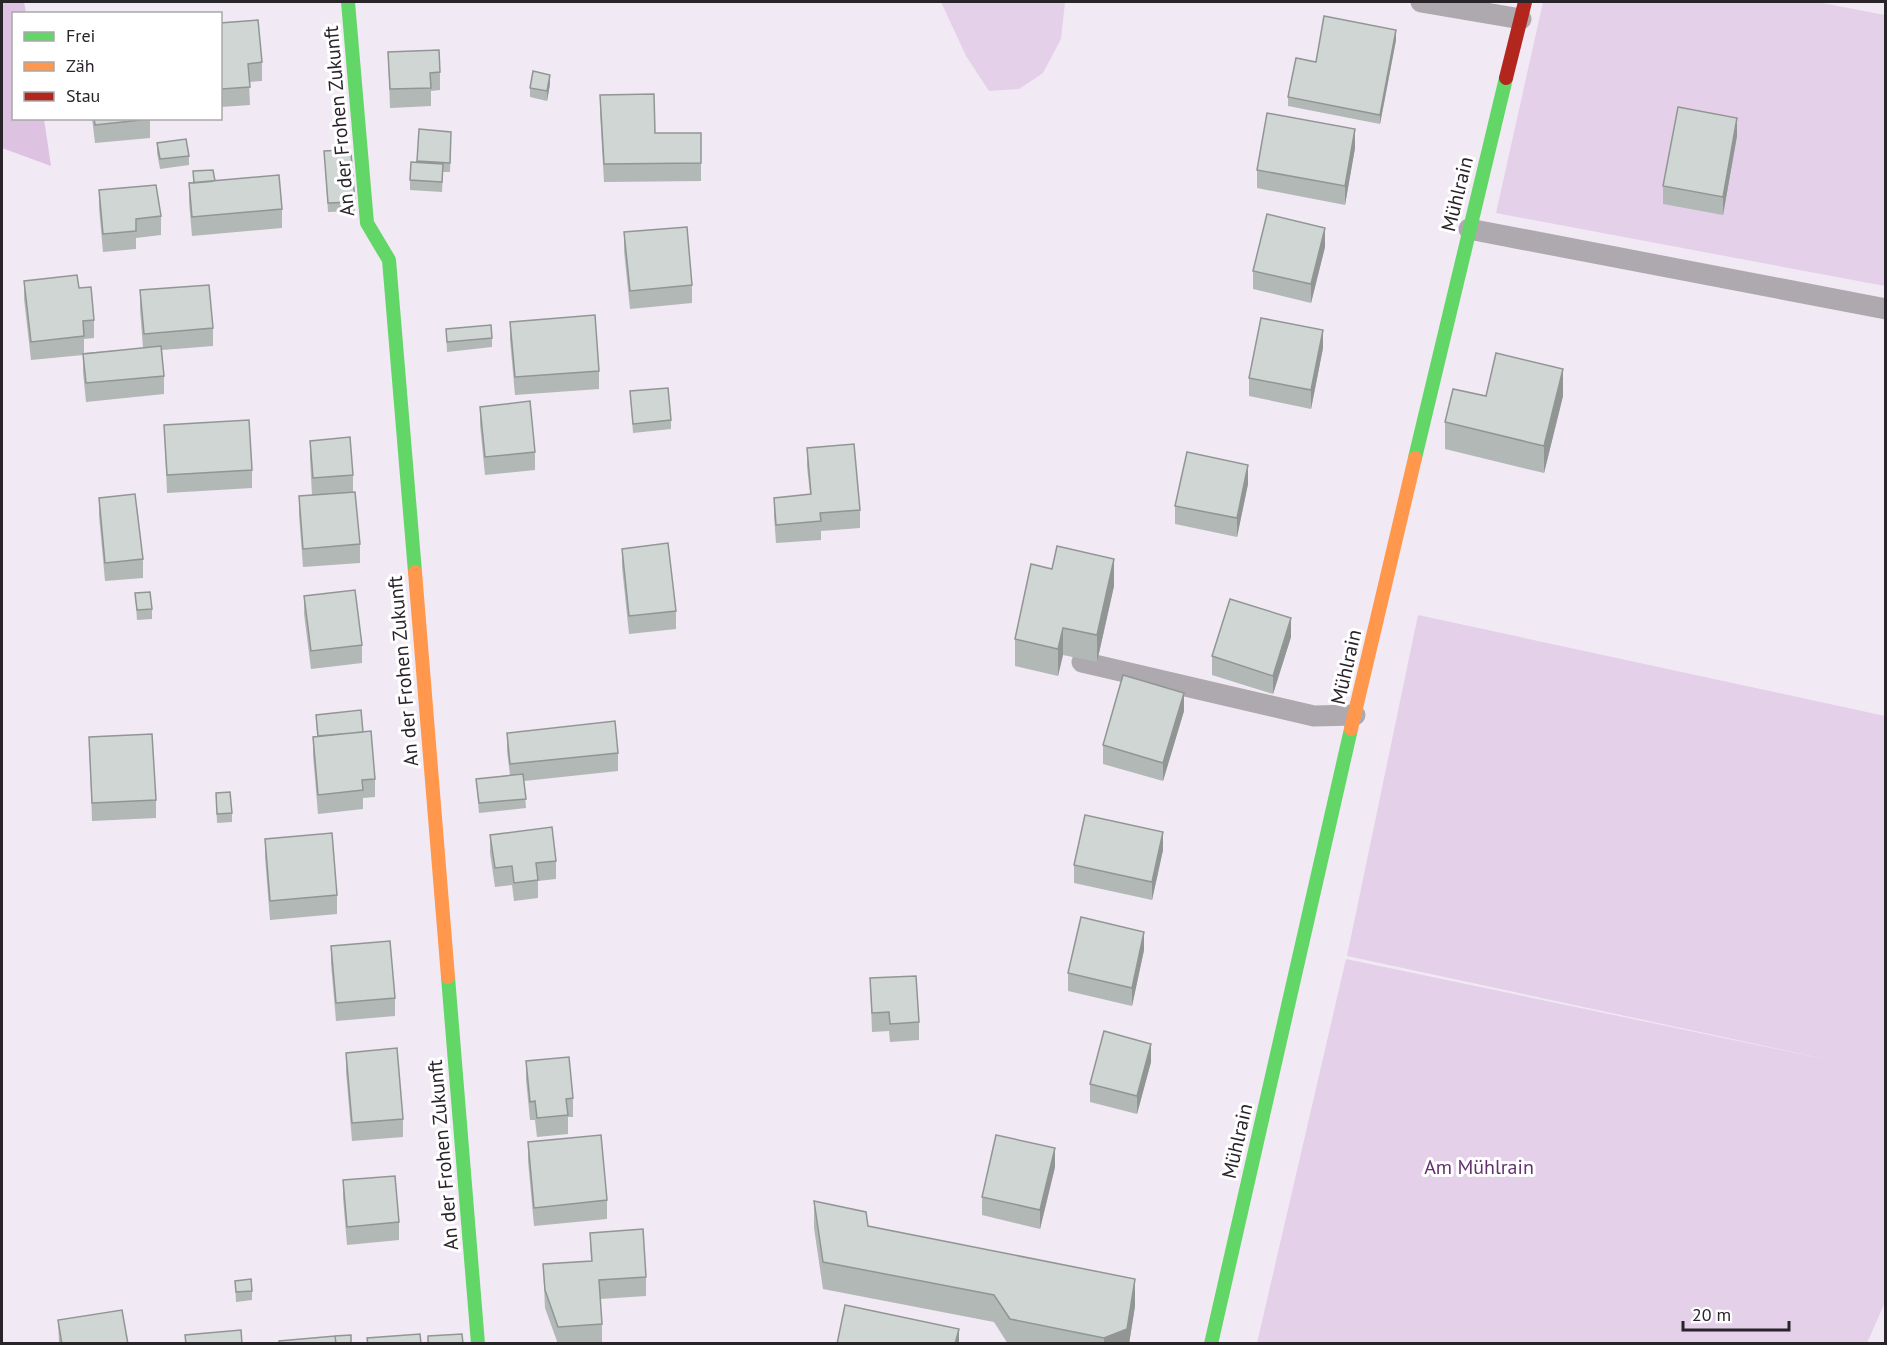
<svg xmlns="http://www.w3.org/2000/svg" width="1887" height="1345" font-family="'PT Sans',sans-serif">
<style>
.green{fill:#e4d1e9}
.forest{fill:#ddc2e2}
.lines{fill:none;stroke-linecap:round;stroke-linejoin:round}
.lane{stroke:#ada9ae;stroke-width:21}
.fast{stroke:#63d668;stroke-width:14}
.slow{stroke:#ff974d;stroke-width:14}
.jam{stroke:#b3261e;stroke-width:14}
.wall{fill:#b2b8b5}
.shaded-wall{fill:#919694}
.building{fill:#cfd6d3;stroke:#919694;stroke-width:1.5}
.labels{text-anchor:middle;stroke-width:6;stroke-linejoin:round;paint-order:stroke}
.street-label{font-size:20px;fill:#29232a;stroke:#fff}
.park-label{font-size:20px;fill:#63306d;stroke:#fff}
</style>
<rect width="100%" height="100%" fill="#f1e9f3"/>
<path class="green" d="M941 2H1065L1061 39 1043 73 1019 89 989 91 966 56Z
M1543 2H1817L1885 15V286L1496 213Z
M1418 615 1885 716 1886 1300 1867 1343H1257L1346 959 1839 1062 1347 956Z"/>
<path class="forest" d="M2 2H24L26 13 14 14V118L44 119 51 166 2 148Z"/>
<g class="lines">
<path class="lane" d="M1421 2 1521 19
M1469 229 1886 309
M1082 662 1314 716 1355 715"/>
<path class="fast" d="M348 2 367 223 389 260 415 572
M1415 458 1506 78
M448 977 478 1344
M1211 1344 1351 729"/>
<path class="slow" d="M415 572 448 977
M1351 729 1415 458"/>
<path class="jam" d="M1506 78 1525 2"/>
</g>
<path class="wall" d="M220 23 262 62V81L249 82 250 105 221 107Z
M1396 40 1380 124 1288 106V97L1316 62Z
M388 52 440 72V90L431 91V106L390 108Z
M550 84 547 101 530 97V88Z
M600 95 655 133H701V181L604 182 600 113Z
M92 118H150V138L95 143Z
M419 129 451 141 450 172H443L442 192 410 190V180L417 162Z
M1737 136 1723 215 1663 204V186Z
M157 143 189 156V165L160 169 157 153Z
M1355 148 1345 205 1257 188V170Z
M324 151 355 202V211L328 212Z
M193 171 282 209V228L192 236 189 202V183H193Z
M99 190 161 216V235L136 238V249L103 252 99 208Z
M624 232 692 285V303L630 309 624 251Z
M1325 247 1311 303 1253 289V271Z
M24 281 79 288 94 320V338L84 339V353L143 348 140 309V290L213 328V346L162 350 164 376V394L86 402 83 372V355L31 360 24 299Z
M510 322 599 371V389L515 395 510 340Z
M446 329 492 338V347L447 352Z
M1323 348 1311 409 1249 396V378Z
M630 391 671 420V429L633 433Z
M1486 396H1563L1544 473 1445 449V422Z
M480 407 535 452V470L485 475 480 425Z
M164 425 252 470V488L167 493Z
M310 441 353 475V492L360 544V563L303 567 299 515V496L312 495 310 459Z
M807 448 860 510V528L821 531V540L776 543 774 516V498L810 494 807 467Z
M1248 484 1237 537 1175 524V506Z
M99 498 143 559V578L105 581 99 516Z
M622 549 676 611V629L629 634 622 567Z
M1114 586 1097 662 1063 655 1058 676 1015 666V639Z
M135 593 152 609V619L137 620Z
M304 596 362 645V663L311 669 304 614Z
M1291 637 1273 694 1212 675V656Z
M1184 711 1163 781 1103 764V745Z
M316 715 363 732 375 779V797L363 798V809L318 814 313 755V737L317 736Z
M507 733 618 753V771L524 781 526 808 479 813 476 779 510 775 507 751Z
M89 737 156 800V818L92 821Z
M216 793 232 813V822L217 823Z
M490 835 556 861V879L538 881V898L514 901 512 885 495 887 490 853Z
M265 839 337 895V914L270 920 265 857Z
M1163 850 1152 900 1074 883V865Z
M331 946 395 998V1016L336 1021 331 964Z
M1144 950 1132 1006 1068 991V973Z
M870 978 919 1022V1040L890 1042 889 1031 872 1032Z
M346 1053 403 1119V1137L352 1141 346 1072Z
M526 1061 573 1098V1117H568V1134L537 1137 535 1120H530L526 1080Z
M1151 1062 1137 1114 1090 1102V1084Z
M528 1142 607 1200V1219L534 1226 528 1161Z
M1055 1167 1040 1229 982 1215V1197Z
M343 1180 399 1222V1240L347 1245 343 1198Z
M814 1201 868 1226 1135 1306 1129 1344H1008L994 1322 823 1289 814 1228Z
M590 1233 646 1277V1296L600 1299 602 1324V1342L583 1344H558L545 1308 543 1264 591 1261Z
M235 1281 252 1291V1300L236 1302Z
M58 1320 128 1344H59Z"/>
<path class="shaded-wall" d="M1396 30V40L1380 124V115Z
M550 75V84L547 101V91Z
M1737 118V136L1723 215V197Z
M1355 129V148L1345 205V186Z
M1325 228V247L1311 303V284Z
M1323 330V348L1311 409V390Z
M1563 369V396L1544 473V446Z
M1248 465V484L1237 537V518Z
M1114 559V586L1097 662V635Z
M1291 618V637L1273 694V676Z
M1063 628V655L1058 676V649Z
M1184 693V711L1163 781V763Z
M1163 832V850L1152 900V882Z
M1144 932V950L1132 1006V988Z
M1151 1044V1062L1137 1114V1096Z
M1055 1148V1167L1040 1229V1210Z
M1135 1279V1306L1129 1344H1104V1338Z
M959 1329V1344H955Z"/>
<path class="building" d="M1324 16 1396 30 1380 115 1288 97 1296 58 1316 62Z
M258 20 262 62 248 64 250 87 221 89 220 23Z
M439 50 440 72 430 73 431 88 390 89 388 52Z
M533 71 550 75 547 91 530 88Z
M654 94 655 133H701V163L604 164 600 95Z
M1678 107 1737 118 1723 197 1663 186Z
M1267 113 1355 129 1345 186 1257 170Z
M94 118H150V119L95 125Z
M419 129 451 132 450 163 417 161Z
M186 139 189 156 160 159 157 143Z
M346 150 351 153 355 202 328 203 324 151Z
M411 162 443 164 442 182 410 180Z
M213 170 215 181 194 183 193 171Z
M279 175 282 209 192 217 189 183Z
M156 185 161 216 136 219V231L103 234 99 190Z
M1267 214 1325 228 1311 284 1253 271Z
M687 227 692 285 630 291 624 232Z
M77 275 79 288 91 287 94 320 83 321 84 336 31 342 24 281Z
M209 285 213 328 144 334 140 290Z
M595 315 599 371 515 377 510 322Z
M1261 318 1323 330 1311 390 1249 378Z
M491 325 492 338 447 342 446 329Z
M161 346 164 376 86 383 83 354Z
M1496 353 1563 369 1544 446 1445 422 1453 389 1486 396Z
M668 388 671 420 633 424 630 391Z
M530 401 535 452 485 457 480 407Z
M249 420 252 470 167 475 164 425Z
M350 437 353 475 313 478 310 441Z
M854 444 860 510 820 513 821 521 776 525 774 498 811 494 807 448Z
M1187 452 1248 465 1237 518 1175 506Z
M355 492 360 544 303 549 299 496Z
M135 494 143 559 105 563 99 498Z
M668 543 676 611 629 616 622 549Z
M1057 546 1114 559 1097 635 1063 628 1058 649 1015 639 1031 564 1052 569Z
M355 590 362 645 311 651 304 596Z
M150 592 152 609 137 610 135 593Z
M1230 599 1291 618 1273 676 1212 656Z
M1123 675 1184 693 1163 763 1103 745Z
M361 710 363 732 318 736 316 715Z
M615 721 618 753 510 764 507 733Z
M371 731 375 779 362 780 363 790 318 795 313 737Z
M152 734 156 800 92 803 89 737Z
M523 774 526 799 479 803 476 779Z
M230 792 232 813 217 814 216 793Z
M1085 815 1163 832 1152 882 1074 865Z
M552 827 556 861 536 863 538 880 514 883 512 866 495 868 490 835Z
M332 833 337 895 270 901 265 839Z
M1081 917 1144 932 1132 988 1068 973Z
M390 941 395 998 336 1003 331 946Z
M916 976 919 1022 890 1024 889 1012 872 1013 870 978Z
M1104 1031 1151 1044 1137 1096 1090 1084Z
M397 1048 403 1119 352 1123 346 1053Z
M569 1057 573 1098 566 1099 568 1115 537 1118 535 1101 530 1102 526 1061Z
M601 1135 607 1200 534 1208 528 1142Z
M996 1135 1055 1148 1040 1210 982 1197Z
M395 1176 399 1222 347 1227 343 1180Z
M814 1201 866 1212 868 1226 1135 1279 1127 1329 1104 1338 1010 1319 994 1295 823 1262Z
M643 1229 646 1277 599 1280 602 1324 558 1327 545 1290 543 1264 592 1261 590 1233Z
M251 1279 252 1291 236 1292 235 1281Z
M845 1305 959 1329 955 1344H837Z
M122 1310 128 1344H62L58 1320Z
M241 1330 242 1344H186L185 1335Z
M420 1334 421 1344H368L367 1338Z
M462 1334 463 1344H428V1336Z
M351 1335V1344H336L335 1336Z
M335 1336 336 1344H279V1341Z"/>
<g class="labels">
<g class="street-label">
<text transform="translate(339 121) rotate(-95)" y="7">An der Frohen Zukunft</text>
<text transform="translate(1457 194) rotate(-76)" y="7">Mühlrain</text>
<text transform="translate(1346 667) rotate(-77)" y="7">Mühlrain</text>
<text transform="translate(403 671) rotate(-95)" y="7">An der Frohen Zukunft</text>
<text transform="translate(1237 1141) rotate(-77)" y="7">Mühlrain</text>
<text transform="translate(443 1155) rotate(-95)" y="7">An der Frohen Zukunft</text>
</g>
<g class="park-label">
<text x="1479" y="1174">Am Mühlrain</text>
</g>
</g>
<rect width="1887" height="1345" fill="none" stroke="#29232a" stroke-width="6"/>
<rect x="12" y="12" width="210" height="108" fill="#ffffff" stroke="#a9a7aa" stroke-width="1.5"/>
<rect x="24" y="32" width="30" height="9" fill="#63d668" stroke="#a9a7aa" stroke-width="1.5"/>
<text x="66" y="42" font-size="18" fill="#29232a">Frei</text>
<rect x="24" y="62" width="30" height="9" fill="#ff974d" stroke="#a9a7aa" stroke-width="1.5"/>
<text x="66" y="72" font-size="18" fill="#29232a">Zäh</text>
<rect x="24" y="92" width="30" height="9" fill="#b3261e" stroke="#a9a7aa" stroke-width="1.5"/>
<text x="66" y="102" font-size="18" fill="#29232a">Stau</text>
<path d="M1683 1321v9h106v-9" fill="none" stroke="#29232a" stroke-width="3"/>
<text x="1692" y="1321" font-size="18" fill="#29232a" stroke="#ffffff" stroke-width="4.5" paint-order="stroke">20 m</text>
</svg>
